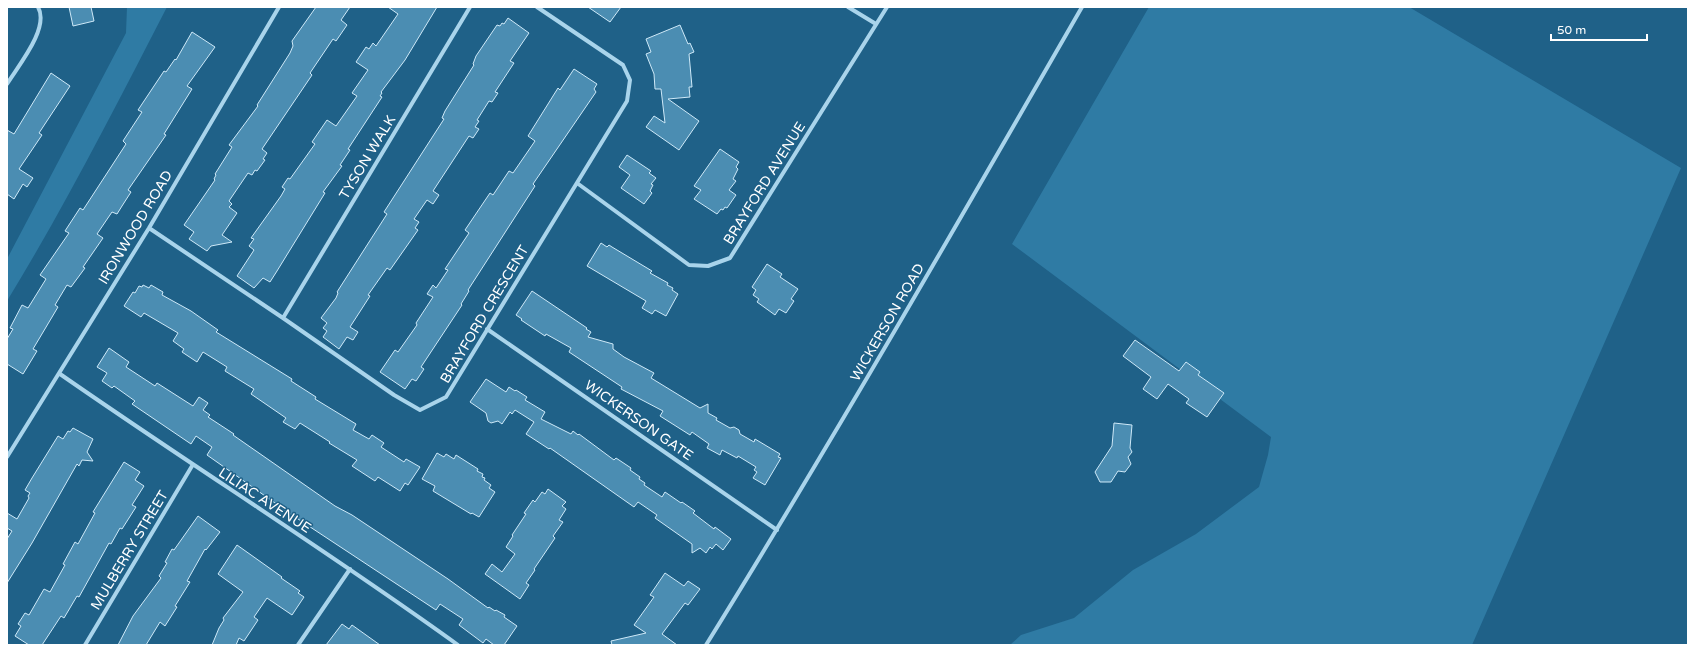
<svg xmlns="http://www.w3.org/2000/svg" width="1695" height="652" font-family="'Varela Round',sans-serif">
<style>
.green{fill:#2f7ba4}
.building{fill:#4b8db2;stroke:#cee9f8}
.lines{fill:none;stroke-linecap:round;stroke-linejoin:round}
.street{stroke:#a9d4eb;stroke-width:4}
.labels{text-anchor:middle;stroke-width:3;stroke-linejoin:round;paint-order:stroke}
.street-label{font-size:14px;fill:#fff;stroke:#1f6188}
</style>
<rect width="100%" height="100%" fill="#1f6188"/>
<path class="green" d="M127 7H167C116 106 65 206 7 301V259L126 33Z
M1149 7H1409L1681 168 1472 645H1010L1021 635 1074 618 1133 570 1196 534 1259 487 1268 455 1271 437 1012 244Z"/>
<path class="building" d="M69 7H91L94 21 73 26Z
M316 7H350L341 20 347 25 336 41 333 39 310 73 312 75 262 149 267 153 263 159 265 160 257 171 255 170 252 175 248 173 229 201 232 204 229 207 237 213 222 235 232 242 211 246 207 251 189 239 194 232 184 225 215 180 214 179 216 175 215 174 232 147 229 145 258 106 257 105 290 53 293 46 292 41Z
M388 7H437L405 60 381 92 382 93 380 96 382 97 348 149 350 150 340 165 342 166 323 192 325 193 277 271 270 282 263 278 254 288 237 276 254 250 249 246 254 239 251 238 281 196 285 189 282 187 288 178 290 179 315 144 312 142 327 120 336 126 357 96 352 93 368 70 356 62 366 47 369 49 373 43 376 46 398 14Z
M588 7H621L610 22Z
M508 18 529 33 510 61 514 63 495 92 498 93 492 102 489 101 477 120 479 121 475 127 479 129 473 138 469 136 433 191 439 195 433 204 427 200 414 219 419 222 415 228 418 230 390 270 387 268 368 295 370 296 350 327 358 332 353 340 347 337 339 349 323 337 327 331 323 328 327 323 321 318 336 298 338 293 337 292 387 214 384 212 444 119 442 118 445 111 474 65 473 64 476 56 497 25 500 26 502 23 504 24Z
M680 25 688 44 690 43 694 52 689 54 692 87H689L690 97 668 99 699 121 679 150 646 127 654 116 665 123 661 89H655L654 74 646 54 651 52 646 39Z
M192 32 215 47 187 86 192 89 164 134 166 135 128 190 131 192 122 206 117 214 112 212 97 234 103 238 83 267 85 268 71 287 67 285 55 305 58 307 33 349 37 351 23 374 7 364V339L13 329 10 328 22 305 28 308 46 279 40 275 69 233 65 231 80 208 83 210 126 144 123 141 142 112 138 110 164 71 166 72 175 59 176 60Z
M574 69 597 84 594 89 596 92 533 184 535 186 468 290 469 291 461 304 462 305 421 367 424 369 416 381 412 379 405 389 380 372 395 350 398 352 417 325 416 323 433 297 427 294 433 285 436 288 448 270 445 269 469 233 465 230 490 193 493 195 509 171 513 173 535 141 528 136 558 88 560 90Z
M51 73 70 86 39 133 42 135 19 169 33 178 27 187 23 184 14 199 7 194V130L14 134Z
M720 149 739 162 736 167 738 169 733 179 736 181 729 190 736 195 727 208 725 207 723 210 721 209 717 214 694 199 701 190 694 186Z
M627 155 651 171 649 173 656 178 651 184 653 185 650 191 652 193 644 204 621 188 630 175 619 167Z
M601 243 607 247 609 245 612 247 652 271 650 273 668 283 667 285 673 288 672 290 678 294 666 316 655 310 652 314 642 308 646 301 587 266Z
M767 264 782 274 780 277 798 289 791 299 794 301 786 313 779 309 775 315 757 302 759 299 753 295 756 290 752 287Z
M143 285 149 288 151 285 163 292 162 295 191 311 218 330 216 332 292 379 291 381 316 397 315 399 356 424 353 430 369 439 372 435 384 443 381 447 404 462 406 459 420 467 408 485 405 483 400 491 378 477 375 481 352 466 357 460 329 443 330 442 300 423 295 429 283 422 286 418 251 394 254 389 225 371 227 367 203 352 197 362 182 352 184 349 173 341 178 333 144 313 141 317 124 306 133 292 135 293 139 286 142 287Z
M532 291 587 328 586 329 591 332 588 337 613 344V349L624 357 654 373 651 378 700 408 708 404V413L717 418 716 420 730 428 734 427 739 430 740 434 754 442 755 439 780 454 778 457 781 458 765 485 753 478 757 472 754 470 756 467 738 456 737 458 722 450 720 455 707 448 709 444 692 432 690 435 660 416 663 411 621 389 622 387 569 352 571 348 546 334 545 336 521 320 522 319 516 315Z
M1135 340 1179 371 1186 362 1200 372 1198 375 1224 393 1207 417 1186 403 1189 399 1168 384 1157 399 1143 389 1151 377 1123 356Z
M109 348 129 362 126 367 155 386 157 383 193 406 199 397 208 403 203 410 210 415 208 417 234 434 233 435 335 506 352 515 448 579 488 608 489 607 495 611 496 610 505 615 504 617 517 626 504 645H494L486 639 483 643 459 625 463 619 440 604 436 610 292 515 207 455 212 447 196 436 191 444 132 404 135 401 114 386 112 388 102 381 107 373 97 367Z
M486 379 506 392 509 387 515 391 516 390 527 397 525 400 545 412 541 419 571 434 573 431 578 435 579 434 614 460 616 458 631 468 630 470 640 477 639 479 645 483 644 485 662 497 665 492 681 503 682 502 695 511 693 513 714 529 715 527 731 539 723 550 716 544 712 549 710 547 706 553 700 548 692 553V544L655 518 657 515 638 502 634 507 550 448 549 449 526 434 534 422 515 410 512 414 510 412 502 424 498 421 491 423 488 421 486 413 470 402Z
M1114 423 1132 425 1130 448 1132 452 1128 457 1131 464 1125 472 1118 471 1111 482H1100L1095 472 1112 446Z
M73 428 93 439 87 452 93 461 82 460 79 466 77 464 32 543 7 583V539L12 531 7 528V513L17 519 29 498 28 496 30 493 25 490 32 478 58 436 63 439 68 431 70 432Z
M437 453 444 457 446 454 454 459 456 455 478 469 477 471 483 474 482 477 485 478 484 480 491 485 489 488 495 492 479 517 472 513 471 514 433 491 435 486 422 479Z
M124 462 140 472 135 480 144 486 132 505 136 507 122 529 120 528 111 544 109 543 79 597 77 596 64 618 61 616 42 645H29L15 636 21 626 18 624 25 613 29 615 44 589 50 592 65 565 63 564 75 542 78 544 95 513 93 512Z
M548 489 566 502 562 506 566 509 559 520 563 522 553 536 555 538 534 569 535 570 526 583 529 585 520 599 485 574 492 564 502 572 515 554 506 547 513 536 512 535 526 514 524 513 533 500 535 502 542 492 545 494Z
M198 516 220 532 206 550 205 549 187 581 190 582 175 606 177 607 165 626 160 622 146 645H118L133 616 161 578 159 576 167 563 165 562 172 549 174 550Z
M237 545 282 577 281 578 300 591 298 593 304 597 292 615 267 598 254 617 258 620 244 641 239 638 236 645H212L219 628 224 620 223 618 243 592 218 574Z
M665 573 684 586 688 581 700 589 688 605 685 603 662 634 677 645H612L611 641 646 633 634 625 654 597 650 595Z
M342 624 349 629 352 625 380 645H326Z"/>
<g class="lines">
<path class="street" d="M848 7 876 24
M7 84C18 66 50 28 38 7
M577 183 689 265 708 266 730 258 887 7
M149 228 283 318 394 395 420 410 446 397 627 101 630 80 623 65 537 7
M283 318 470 7
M487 329 777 530
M60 374C192 466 328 551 458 645
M7 457 149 228 279 7
M85 645 192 466
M298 645 350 569
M706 645C836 435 959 221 1082 7"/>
</g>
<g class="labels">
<g class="street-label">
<text transform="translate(367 157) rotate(-59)" y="5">TYSON WALK</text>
<text transform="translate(764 183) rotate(-58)" y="5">BRAYFORD AVENUE</text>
<text transform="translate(135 227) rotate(-59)" y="5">IRONWOOD ROAD</text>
<text transform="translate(484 314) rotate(-59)" y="5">BRAYFORD CRESCENT</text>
<text transform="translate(887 322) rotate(-60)" y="5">WICKERSON ROAD</text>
<text transform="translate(639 420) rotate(35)" y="5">WICKERSON GATE</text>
<text transform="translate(265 500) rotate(33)" y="5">LILIAC AVENUE</text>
<text transform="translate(129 550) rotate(-59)" y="5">MULBERRY STREET</text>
</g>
</g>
<rect width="1695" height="652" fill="none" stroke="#ffffff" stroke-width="16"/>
<path d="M1551 34v6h96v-6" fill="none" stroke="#ffffff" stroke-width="2"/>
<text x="1557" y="34" font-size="12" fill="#ffffff" stroke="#1f6188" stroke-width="3" paint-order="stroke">50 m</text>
</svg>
